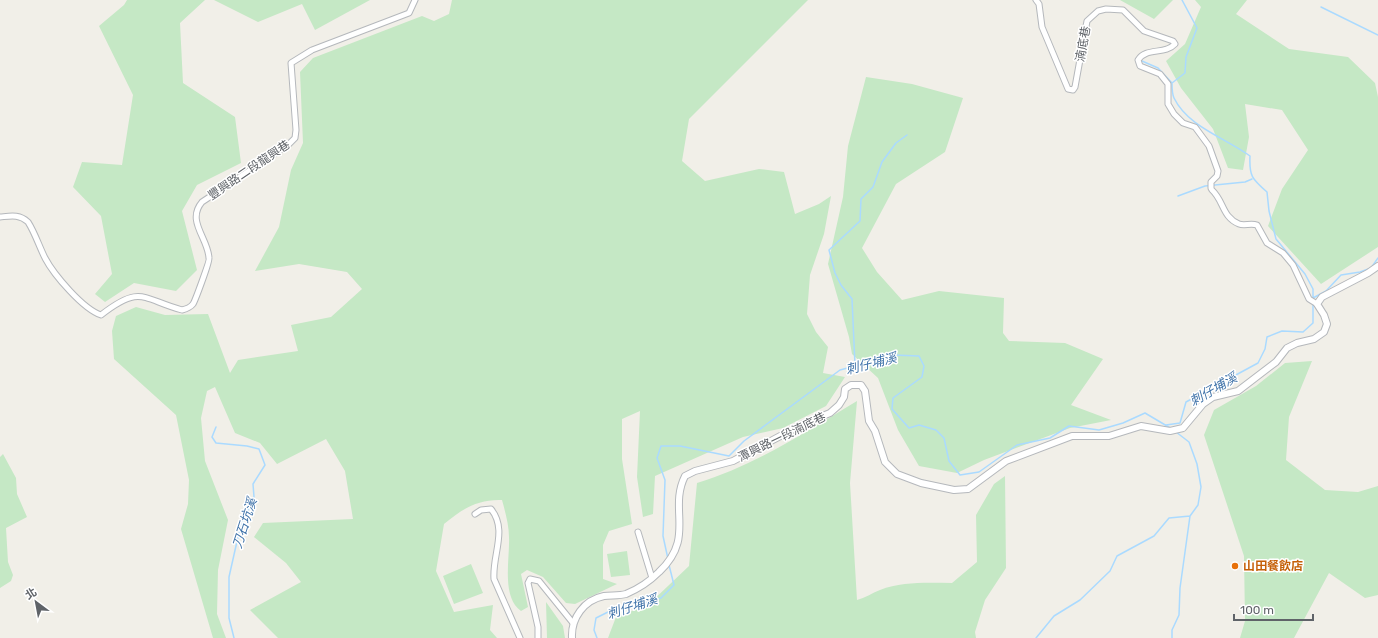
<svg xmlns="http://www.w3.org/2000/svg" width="1378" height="638" font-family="Rubik,'Noto Sans TC',sans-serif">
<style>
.green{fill:#c5e8c5}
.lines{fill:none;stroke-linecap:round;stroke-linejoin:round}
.stream{stroke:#aadaff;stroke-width:1.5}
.minor-casing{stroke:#b5b8bc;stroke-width:7}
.tertiary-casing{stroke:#b5b8bc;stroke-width:8}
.minor{stroke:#fff;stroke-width:5}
.tertiary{stroke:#fff;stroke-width:6}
.food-dot{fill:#e8710a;stroke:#fff;stroke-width:1.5}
.labels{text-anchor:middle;stroke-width:3;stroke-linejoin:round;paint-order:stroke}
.street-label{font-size:12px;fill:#5f6368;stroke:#fff}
.food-label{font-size:12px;font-weight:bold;fill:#c56008;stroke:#fff;text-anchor:start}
.water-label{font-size:13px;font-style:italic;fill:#4174aa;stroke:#fff}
</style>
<rect width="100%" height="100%" fill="#f1efe8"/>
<path class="green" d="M127 0H205L180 23 183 83 235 117 241 163 197 185 182 211 197 270 176 291 134 283 105 302 95 294 112 274 101 216 73 187 82 162 122 165 133 95 99 26 124 5Z
M214 0H370L315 30 302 4 258 22Z
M452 0H808L689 119 682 161 705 181 759 169 784 172 795 214 819 204 831 196 824 234 810 275 807 314 816 332 828 347 823 373 845 377 826 406 783 428 743 437 655 476 653 514 643 517 637 477 640 411 622 419V459L632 524 609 531 603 545V579L617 584 575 604 566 603 543 577 527 570 521 574 528 607 521 611C501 597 510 559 509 537 509 525 505 511 502 500 478 499 462 509 444 524L436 571 454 612 493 605 490 630 497 638H278L250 610 301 582 286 563 254 537 263 523 353 519 345 471 326 439 277 464 260 443 235 433 215 387 207 391 201 418 205 461 228 520 218 570 217 614 226 638H213L181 529 188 504 189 480 176 415 114 359 112 331 116 316 136 307 165 315 208 314 230 373 238 360 298 351 291 325 331 317 362 289 347 272 299 264 255 271 279 227 291 170 303 143 300 72 313 58 422 16 434 21 449 14Z
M1120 0H1173L1154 19Z
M1195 0H1247L1236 14 1289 49 1348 57 1375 83 1378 97V247L1321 284 1268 226 1282 189 1308 150 1282 110 1245 104 1249 137 1243 170 1228 168 1213 129 1181 88 1166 61 1185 44 1201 7Z
M866 77 912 84 963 98 945 152 896 184 862 248 877 272 902 300 939 291 1004 298 1003 333 1009 341 1065 343 1103 359 1071 405 1111 420 1070 428 984 460 957 473 919 466 898 430 878 378 852 354 849 337 828 264 843 197 848 146Z
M1312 361 1289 417 1286 460 1325 490 1358 492 1378 486V595L1365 598 1329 573 1294 638H1240L1245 621 1244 556 1204 435 1214 410 1256 386 1285 363Z
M857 401 850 483 857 600C865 598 872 593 880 590 903 581 929 583 952 583L977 562 976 515 994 484 1005 476 1006 568 985 600 975 632 976 638H608L616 617 648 605 689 566 697 483C754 466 806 432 857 401Z
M3 454 16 478 17 494 27 517 6 528 8 562 13 575 11 581 0 588V457Z
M627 551 630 575 611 577 607 554Z
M471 564 483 593 454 604 443 576Z
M546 602 563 626 565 638H547Z"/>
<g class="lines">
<path class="stream" d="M1321 7 1378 35
M1142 61 1158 68 1172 83
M1178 196 1205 186 1245 182 1252 179
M1313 298 1326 291 1341 275 1360 272 1371 268 1378 258
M855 365 852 299 841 285 835 273 829 250 860 221 861 199 873 187 882 162 896 143 907 135
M1166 425 1180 423 1186 402 1258 363 1265 349 1267 337 1282 331 1303 332 1313 323V289L1305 274 1276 239 1269 211 1267 192C1252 179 1249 176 1250 156 1226 138 1188 127 1174 98 1172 94 1172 87 1172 83L1185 73 1186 57 1197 28 1182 0
M216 427 212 437 216 443 247 446 259 449 265 465 253 484 254 497 240 528 229 577V618L234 638
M668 559 663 536 665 480 657 458 661 446H680L729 456 744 441 840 370 855 366 875 364 893 355 919 356 924 366 922 377 893 398 892 409 909 428 919 425 936 430 944 438 949 461 960 475 979 472 1017 445 1050 438 1069 426 1099 430 1123 423 1145 413 1172 429
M597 638 594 630 596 618 616 608 637 605 661 598 674 585 669 565
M1036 638 1054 616 1080 600 1110 571 1117 556 1154 536 1169 518 1190 516
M1172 638V630L1179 615 1180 588 1190 516 1198 505 1201 487 1197 464 1189 442 1176 432"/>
<g class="minor-casing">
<path id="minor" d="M1036 0 1039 4 1042 27 1068 89 1073 90 1075 87 1087 21 1098 11 1106 9 1123 10 1144 31 1173 41 1175 44C1165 55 1146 47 1138 60L1140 66 1160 74 1168 84V104L1174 114 1183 123 1195 127 1209 146 1218 171 1217 176 1211 182V188
M1212 190C1224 201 1222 217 1239 224 1244 226 1251 223 1257 225L1267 243 1283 253 1293 265 1309 299 1317 304
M0 217C11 216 19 214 28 222 35 233 39 246 45 258 54 275 83 309 101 315 141 284 142 299 182 310 186 309 190 308 193 304 195 301 210 261 209 258 208 238 186 221 202 202L288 145 295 138 296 130 291 63 312 50 409 13 415 0
M475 514 481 510 491 509C508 530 492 555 494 579L520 638
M638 532 652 578
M538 638V627L528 583 530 579 539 581 573 623"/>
</g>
<g class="tertiary-casing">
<path id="tertiary" d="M572 638C571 618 584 600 604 596 611 595 619 596 626 594 638 589 649 582 659 572 696 537 668 510 685 476L695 471 733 461 803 424 830 413 839 405 844 397 845 389 851 385H861L865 391 869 421 875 431 885 462 897 474 921 483 954 490 968 489 1006 461 1072 436H1109L1141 426 1170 431 1183 428 1203 404 1213 397 1238 391 1276 362 1287 348 1297 343 1314 339 1324 332 1327 324 1324 315 1317 304 1322 297 1368 273 1378 266"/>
</g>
<use href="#minor" class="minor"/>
<use href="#tertiary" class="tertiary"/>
</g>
<circle class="food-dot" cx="1235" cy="566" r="4"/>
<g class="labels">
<g class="street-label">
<text transform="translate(1083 44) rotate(-80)" y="4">湳底巷</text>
<text transform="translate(249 170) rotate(-34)" y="4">豐興路二段龍興巷</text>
<text transform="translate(782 437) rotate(-26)" y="4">潭興路一段湳底巷</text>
</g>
<g class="food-label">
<text x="1243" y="570">山田餐飲店</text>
</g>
<g class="water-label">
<text transform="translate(871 363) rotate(-14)" y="5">刺仔埔溪</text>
<text transform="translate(1213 389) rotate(-30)" y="5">刺仔埔溪</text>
<text transform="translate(244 523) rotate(-72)" y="5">刀石坑溪</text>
<text transform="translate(632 606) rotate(-18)" y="5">刺仔埔溪</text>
</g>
</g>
<g transform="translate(36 602) rotate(328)" stroke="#ffffff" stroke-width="3" paint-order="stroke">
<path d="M0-3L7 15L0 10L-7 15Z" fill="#5f6368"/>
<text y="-6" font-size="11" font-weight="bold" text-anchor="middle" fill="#5f6368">北</text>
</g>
<path d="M1234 614v6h79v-6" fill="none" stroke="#5f6368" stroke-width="2"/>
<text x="1240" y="614" font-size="12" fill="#5f6368" stroke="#ffffff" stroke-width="3" paint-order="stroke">100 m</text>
</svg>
